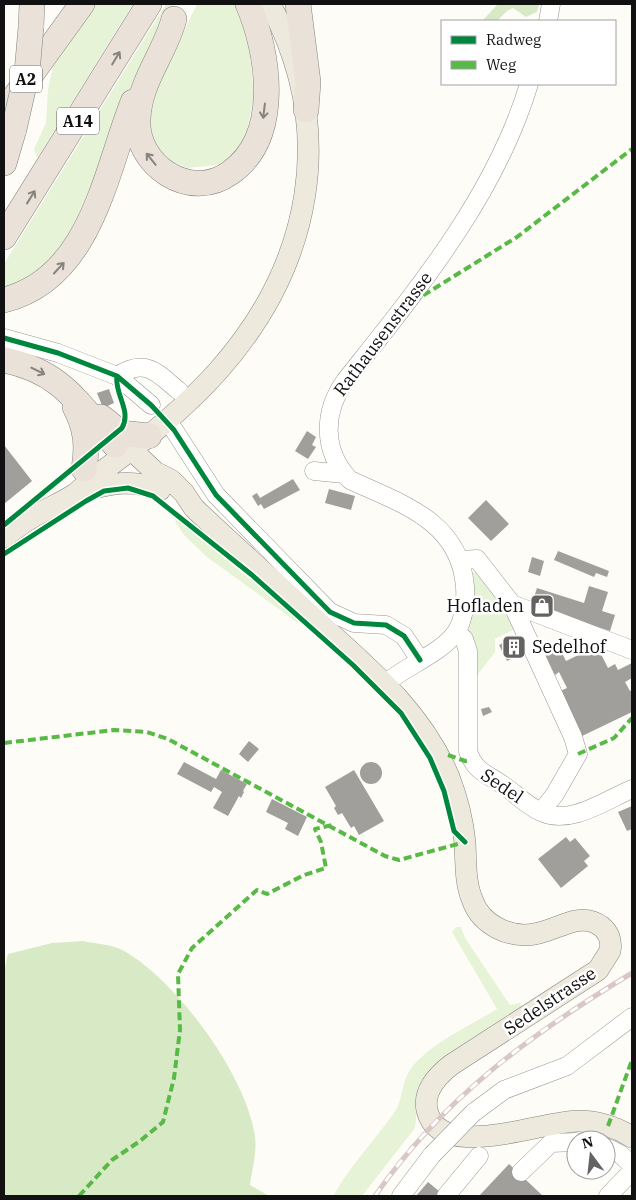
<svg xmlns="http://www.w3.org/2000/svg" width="636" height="1200" font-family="'IBM Plex Serif',serif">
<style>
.green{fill:#e7f3d7}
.forest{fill:#d8eac5}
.building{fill:#a19f9c}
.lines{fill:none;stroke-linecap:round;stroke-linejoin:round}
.minor-casing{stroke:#979795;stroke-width:19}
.major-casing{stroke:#858482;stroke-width:22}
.highway-casing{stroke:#858482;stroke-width:26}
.minor{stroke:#fffffe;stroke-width:18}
.major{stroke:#ede9dc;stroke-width:21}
.highway{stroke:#eae1d8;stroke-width:25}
.rail-casing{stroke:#d9c6c7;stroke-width:5}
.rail{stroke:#fff;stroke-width:3;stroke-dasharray:9;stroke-linecap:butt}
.minor-bridge-casing{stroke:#979795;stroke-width:19;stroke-linecap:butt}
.highway-bridge-casing{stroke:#858482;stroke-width:26;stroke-linecap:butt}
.minor-bridge{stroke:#fffffe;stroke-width:18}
.highway-bridge{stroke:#eae1d8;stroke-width:25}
.quiet{stroke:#58b947;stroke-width:4;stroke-dasharray:8 4;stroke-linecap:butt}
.cycleway-casing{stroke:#fff;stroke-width:8}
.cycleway{stroke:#00873e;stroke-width:5}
.oneway{stroke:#88837e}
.labels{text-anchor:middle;stroke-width:5;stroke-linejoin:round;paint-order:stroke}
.shield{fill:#fff;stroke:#585858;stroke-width:1}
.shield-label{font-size:16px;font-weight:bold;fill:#111}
.street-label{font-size:18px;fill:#111;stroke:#fff}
.poi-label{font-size:18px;fill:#111;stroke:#fff;text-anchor:end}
</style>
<rect width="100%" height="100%" fill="#fdfcf7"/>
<path class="green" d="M95 4H133L37 158 34 149 46 123 48 90 54 61Z
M166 4H176L127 97 95 186 67 242 36 275 4 289V264Z
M197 4H237L248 34 254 96 245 140 230 158 218 165 187 168 173 162 160 151 152 136 149 104Z
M174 514C213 553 259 584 300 621L298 623 207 557 184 535 176 523Z
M476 571 519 627 495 639V652L472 682 465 627 473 587 472 574Z
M456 927H461L465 938 510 1005 520 1003 523 1008 418 1103 415 1128 362 1196H333C350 1166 374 1141 394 1113 403 1101 401 1083 410 1070 428 1044 470 1026 497 1009L452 932Z"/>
<path class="forest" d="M498 4H539L537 12 526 17 513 8 507 11 497 21H482Z
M83 941C95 944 113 944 124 951 177 981 246 1075 255 1136 257 1152 252 1170 250 1185L269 1196H4V971L8 954 52 943Z"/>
<path class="building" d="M109 389 114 403 103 408 97 393Z
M307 431 316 437 312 445 316 447 308 459 295 451Z
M4 445 32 481 4 504Z
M293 479 300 490 264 509 261 504 258 506 252 496 257 493 260 498Z
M329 489 355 496 351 510 325 503Z
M486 500 509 524 491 541 468 518Z
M558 551 609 571 607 577 596 573 594 577 554 560Z
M532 557 544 561 540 576 528 572Z
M589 586 608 592 602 611 615 615 610 631 531 606 537 588 584 603Z
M520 634 529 649 507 661 499 645Z
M549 644 553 652 560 649 566 661 597 646 608 668 615 664 618 670 632 663V678L625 682 630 691 632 690V712L580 737 558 692 567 688 559 672 555 675 541 647Z
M489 707 492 712 483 716 481 709Z
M249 741 259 749 248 762 239 754Z
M184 762 216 779 221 770 247 784 243 791 244 792 241 798 239 796 228 816 213 808 222 792 214 787 211 792 177 774Z
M360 773a11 11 0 1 1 22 0a11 11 0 1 1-22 0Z
M354 770 384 821 359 835 354 826 351 828 342 813 338 815 334 808 336 806 325 787Z
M272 799 307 817 298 836 285 829 288 823 266 812Z
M632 806V829L627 831 618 812Z
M566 837 570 842 575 838 590 856 584 861 588 866 561 888 538 859Z
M509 1164 543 1196H479Z
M428 1182 440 1192 437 1196H416Z"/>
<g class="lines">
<g class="minor-casing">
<path id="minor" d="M548 21 551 4
M4 338 58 353 117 376 151 405
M117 376C146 357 157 373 179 391
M174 430 216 495 330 612 354 623 386 625 404 636 420 660
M314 471 344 474
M461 560 477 559 512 604 573 737 578 754 555 794 541 812
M512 604 632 650
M456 632 464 639 468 651V751C474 771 487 774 503 785 515 793 527 806 541 812 570 826 606 800 632 789
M385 684C405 666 441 654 456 632 464 620 466 601 465 587 460 521 402 504 350 480 322 451 323 412 345 381 417 290 495 197 529 84
M473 1113 504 1090 567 1066 632 1017
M606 1147 620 1154 632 1165
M521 1172 551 1143 576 1142
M401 1196 432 1155
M446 1196 479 1156
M608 1196 632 1171"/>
</g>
<g class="major-casing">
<path id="major" d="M115 445 134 452 155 472 171 480 184 493 194 508C235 547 278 585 319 623 370 669 422 712 449 777 457 798 463 821 465 843 466 862 465 882 472 899 481 926 512 940 539 933 551 930 563 924 575 921 595 917 614 930 610 951L598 970 451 1065C437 1076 423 1092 427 1110 439 1163 541 1121 578 1121 597 1121 616 1127 632 1137
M83 491C112 483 132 479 160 490
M4 537C12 531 20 525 28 520 43 510 60 504 75 494 85 486 94 477 104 470 145 440 184 409 218 371 312 265 338 131 270 4"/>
</g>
<g class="highway-casing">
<path id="highway" d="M298 4 308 82 306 110
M174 19C165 53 139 82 138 119 135 165 190 202 230 173 282 137 269 53 248 4
M31 27 32 4
M4 112 82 4
M4 163 14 129
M4 237 149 4
M4 300C91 278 105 173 133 102
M4 360C63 372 78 404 115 445
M75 407C86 428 88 445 84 469
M101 417 121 433 149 436"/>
</g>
<use href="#minor" class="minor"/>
<use href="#major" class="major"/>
<use href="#highway" class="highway"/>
<g class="rail-casing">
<path id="rail" d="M375 1196C443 1098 531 1034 632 973"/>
</g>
<use href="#rail" class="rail"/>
<g class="minor-bridge-casing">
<path id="minor-bridge" d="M432 1155 473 1113"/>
</g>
<g class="highway-bridge-casing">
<path id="highway-bridge" d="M14 129 27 72 31 27"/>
</g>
<use href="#minor-bridge" class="minor-bridge"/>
<use href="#highway-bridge" class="highway-bridge"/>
<path class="quiet" d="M403 308 517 237 632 149
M4 743 114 730 147 732 168 739 385 856 399 860 465 842
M578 754 614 738 632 718
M448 755 465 761 471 760
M608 1126 632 1060
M79 1196 112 1160 140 1141 163 1122 174 1078 180 1030 178 974 192 948 257 890 267 894 304 875 326 868 321 842 315 829 332 825"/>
<g class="cycleway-casing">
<path id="cycleway" d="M4 338 58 353 117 376 151 405 174 430 216 495 330 612 354 623 386 625 404 636 420 660
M4 525 122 428C132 410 114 394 117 376
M4 554 86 501 104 491 128 488 153 496 252 575 353 665 401 713 430 758 444 791 454 831 465 842"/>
</g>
<use href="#cycleway" class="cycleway"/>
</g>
<defs><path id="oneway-shaft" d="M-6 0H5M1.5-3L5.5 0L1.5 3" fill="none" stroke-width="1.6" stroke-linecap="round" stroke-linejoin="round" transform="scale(1.25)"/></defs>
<g class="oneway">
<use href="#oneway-shaft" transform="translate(116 58) rotate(-59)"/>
<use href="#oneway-shaft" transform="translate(264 111) rotate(97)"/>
<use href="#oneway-shaft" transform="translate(151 159) rotate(-129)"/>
<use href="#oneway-shaft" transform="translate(31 197) rotate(-58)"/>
<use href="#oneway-shaft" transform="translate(59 268) rotate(-47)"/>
<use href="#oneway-shaft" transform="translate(38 371) rotate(26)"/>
</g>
<defs>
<g id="shop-square" transform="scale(1.25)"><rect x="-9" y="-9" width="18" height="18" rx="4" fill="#646362" stroke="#fff"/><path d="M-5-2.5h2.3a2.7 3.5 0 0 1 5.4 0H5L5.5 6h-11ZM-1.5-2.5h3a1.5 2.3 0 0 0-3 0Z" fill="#fff"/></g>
<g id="building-square" transform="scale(1.25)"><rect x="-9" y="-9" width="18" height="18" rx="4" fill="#646362" stroke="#fff"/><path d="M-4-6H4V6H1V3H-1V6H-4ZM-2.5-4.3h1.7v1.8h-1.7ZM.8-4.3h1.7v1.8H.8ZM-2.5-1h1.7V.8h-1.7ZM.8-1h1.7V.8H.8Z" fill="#fff"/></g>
</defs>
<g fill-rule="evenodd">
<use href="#shop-square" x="542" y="606"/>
<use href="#building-square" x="514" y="647"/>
</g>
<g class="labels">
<g class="shield">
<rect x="10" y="65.5" width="32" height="27" rx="4"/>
<rect x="57" y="107.5" width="42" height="27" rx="4"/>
</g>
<g class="shield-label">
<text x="26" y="85">A2</text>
<text x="78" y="127">A14</text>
</g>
<g class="street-label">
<text transform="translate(383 334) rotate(-53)" y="6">Rathausenstrasse</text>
<text transform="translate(502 786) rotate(34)" y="6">Sedel</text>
<text transform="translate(550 1001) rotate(-34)" y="6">Sedelstrasse</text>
</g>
<g class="poi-label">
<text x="524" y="612">Hofladen</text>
<text x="532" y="653" text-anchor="start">Sedelhof</text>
</g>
</g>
<rect width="636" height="1200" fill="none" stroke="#111111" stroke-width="10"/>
<rect x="441" y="20" width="175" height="65" fill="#ffffff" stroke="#a0a0a0"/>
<rect x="451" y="36" width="25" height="8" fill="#00873e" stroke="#a0a0a0"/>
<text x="486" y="45" font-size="15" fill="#111111">Radweg</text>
<rect x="451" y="61" width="25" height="8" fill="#58b947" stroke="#a0a0a0"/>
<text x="486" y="70" font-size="15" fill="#111111">Weg</text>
<g transform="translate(591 1155) rotate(345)"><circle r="24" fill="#ffffff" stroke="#a0a0a0"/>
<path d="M0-4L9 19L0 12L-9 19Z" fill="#646362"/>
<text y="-8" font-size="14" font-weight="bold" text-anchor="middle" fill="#111111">N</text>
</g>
</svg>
